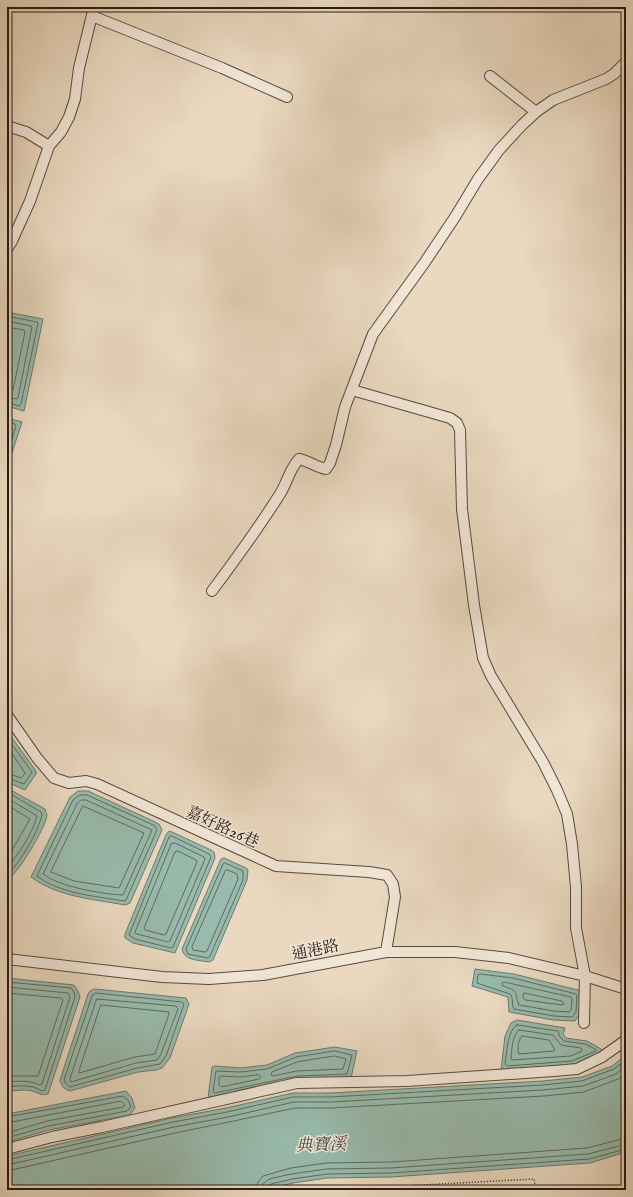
<svg xmlns="http://www.w3.org/2000/svg" width="633" height="1197" font-family="'IM FELL English','Noto Serif TC',serif">
<style>
.water{fill:#98bbad;stroke:#6b7b70}
.lines{fill:none;stroke-linecap:round;stroke-linejoin:round}
.shore{stroke:#606a60;stroke-width:1}
.minor-casing{stroke:#584a3f;stroke-width:12}
.path{stroke:#281a14;stroke-width:1.5;stroke-dasharray:1 2;stroke-linecap:butt}
.minor{stroke:#f1e6d6;stroke-width:10}
.labels{text-anchor:middle;stroke-width:3;stroke-linejoin:round;paint-order:stroke}
.street-label{font-size:16px;fill:#281a14;stroke:#f1e6d6}
.water-label{font-size:17px;font-style:italic;fill:#4a4a42;stroke:#f1e6d6}
</style>
<rect width="100%" height="100%" fill="#ead9c0"/>
<filter id="stains"><feTurbulence type="fractalNoise" baseFrequency=".005" numOctaves="4"/><feColorMatrix values="0 0 0 0 .2 0 0 0 0 .09 0 0 0 0 .02 0 0 0 .5 -.17"/></filter>
<radialGradient id="worn" r=".72"><stop offset=".6" stop-color="#630" stop-opacity="0"/><stop offset="1" stop-color="#630" stop-opacity=".3"/></radialGradient>
<path class="water" d="M7 312 43 319 24 411 7 406Z
M7 418 22 422 7 468Z
M7 731 36 771V774L25 790 7 782Z
M7 788 45 809C45 810 47 814 47 815 46 827 18 874 7 880Z
M78 791H88L153 821 159 824 162 830 130 903 125 905C93 899 58 897 31 877L70 797Z
M169 831 172 832 211 850 214 852 215 858 175 953 133 943 125 938V934L166 835Z
M224 858 246 868 248 870 247 880 213 960 209 962C199 960 184 961 182 949L221 859Z
M475 969 514 974 582 991 580 1014 575 1021 553 1020 509 1012 508 997 472 986Z
M7 978 74 985 78 991 80 997 48 1094C41 1096 39 1093 32 1091 25 1089 16 1091 9 1091L7 1092Z
M95 989 186 998 189 1004 170 1058 162 1068 156 1070 138 1072 70 1091C64 1089 61 1086 60 1080L88 994 90 991Z
M517 1020 565 1028 563 1034 566 1038 587 1041 603 1050 599 1055 573 1065 501 1070 505 1036 511 1023Z
M335 1047 357 1051 351 1078 208 1098 212 1067 215 1066 240 1068 267 1065 295 1053Z
M626 1055V1152L590 1163 391 1177 327 1178 293 1183 264 1190H7V1156L172 1118 226 1108 293 1093H330L543 1081 582 1077 612 1066Z
M126 1091 132 1098 135 1108 130 1115 49 1130 7 1142V1114Z"/>
<g class="lines">
<path class="shore" d="M7 316 37 322 38 323 21 404 19 406 7 402
M7 321 31 326 32 327 18 398 16 399 7 397
M7 327 24 330 25 332 13 390 12 391H7
M7 422 15 424 16 426 7 455
M7 738 32 772 24 784 7 778
M7 746 25 773 21 778 7 773
M7 792 41 812 42 815C38 832 20 863 7 875
M80 795H87L151 824 155 826 157 830 126 900 124 901C95 896 61 894 37 876L73 800Z
M7 798 37 816C33 833 18 855 7 868
M81 800H86L152 830 123 895C102 894 60 887 43 874L77 804Z
M7 805 30 819 7 859
M83 806 144 833 119 888 74 881 51 872Z
M172 836 209 854 211 857 173 947 171 948 135 939 129 935 169 837Z
M172 843H175L204 857 205 859 170 941 168 942 137 934 135 933Z
M178 851 196 860 197 862 166 934 164 935 145 930 144 928 175 852Z
M225 863 243 871V880L210 956 208 958 188 954 186 949 223 864Z
M226 870H228L237 874 238 879 207 951 205 952 193 950 192 947Z
M480 974 513 978 576 994 577 995 576 1012 572 1017 554 1016 514 1009C511 1004 514 998 510 994L477 983 478 975Z
M7 982 71 988 74 992 75 997 45 1090C40 1092 38 1088 33 1087 25 1085 15 1086 7 1087
M504 982 571 997 572 999 571 1010 569 1012 554 1011 519 1005C513 991 521 992 503 986L502 983Z
M7 987 68 993 70 997 42 1084 40 1085C30 1080 18 1081 7 1082
M7 993 61 998 63 1000 38 1076H7
M96 993 182 1002 184 1004 166 1056 160 1064 137 1068 70 1087 65 1083 64 1080 92 996Z
M524 993 562 1001 564 1004 562 1005 525 1000 523 998Z
M97 999 176 1006 178 1009 161 1054 157 1060 136 1063 71 1082 70 1079Z
M101 1005 169 1012V1014L155 1054 135 1057 79 1073V1071Z
M517 1025 558 1031 560 1037 564 1041 585 1044 595 1049 596 1051 572 1061 507 1066 505 1064C507 1053 507 1030 517 1025Z
M519 1030 553 1035 561 1045 581 1048 582 1051 571 1056 512 1060 511 1058C512 1049 512 1036 519 1030Z
M522 1036 549 1040 555 1050 554 1051 519 1054C517 1049 518 1040 522 1036Z
M335 1051 352 1055 347 1074 297 1076 215 1093 213 1092 216 1071 241 1072 267 1069 296 1057Z
M335 1056 346 1059 343 1069 297 1071 273 1076 271 1075 272 1072 297 1062Z
M259 1075 261 1077 259 1079 221 1087 219 1085V1077L221 1076 240 1077Z
M7 1117 123 1096 128 1100 131 1107 127 1111 48 1126 7 1138
M7 1123 121 1101 125 1105 123 1107 47 1121 7 1133
M7 1160 173 1122 227 1112 293 1097H330L543 1085 582 1081 614 1069 626 1060
M7 1165 174 1127 228 1117 294 1102H331L543 1090 583 1086 616 1074 626 1066
M7 1171 175 1133 229 1122 295 1108H331L544 1096 584 1092 618 1079 626 1074
M256 1190 258 1182 263 1176 291 1168 326 1163 391 1162 587 1148 626 1138
M262 1190 263 1184 269 1179 291 1174 326 1169 391 1168 588 1154 626 1144
M267 1190 268 1186 271 1184 292 1179 327 1174 391 1173 589 1159 626 1149"/>
<g class="minor-casing">
<path id="minor" d="M92 16 222 68 287 97
M490 76 536 112
M7 126 26 132 49 146
M7 249 12 241 30 201 49 146 61 132 69 117 75 99 79 68 94 7
M352 390 450 418 457 423 460 430 462 509 474 605 483 658 491 676 543 762 557 790 567 814 572 844 576 887V928L585 976 584 1023
M212 591C236 559 259 527 280 494 287 483 290 468 299 459 309 461 316 467 326 469L330 463 336 445 345 407 373 334 425 262 455 217 478 179 499 150 522 125 536 112 553 100 606 79 614 74 626 62
M7 715 37 758 54 778 69 783 86 781 97 784 276 866 369 872 387 875 393 884 395 897 386 952
M7 959 162 977 209 979 263 975 386 952H455L509 958 585 976 626 989
M7 1149 52 1137 102 1127 297 1083 407 1081 554 1071 577 1069 602 1057 626 1040"/>
</g>
<path class="path" d="M328 1190 534 1179 536 1190"/>
<use href="#minor" class="minor"/>
</g>
<g class="labels">
<g class="street-label">
<text transform="translate(223 826) rotate(25)" y="6">嘉好路26巷</text>
<text transform="translate(315 949) rotate(-11)" y="6">通港路</text>
</g>
<g class="water-label">
<text transform="translate(321 1144) rotate(-2)" y="6">典寶溪</text>
</g>
</g>
<rect width="633" height="1197" fill="none" stroke="#ead9c0" stroke-width="24"/>
<rect x="8" y="8" width="617" height="1181" fill="none" stroke="#281a14" stroke-width="2"/>
<rect x="12" y="12" width="609" height="1173" fill="none" stroke="#281a14"/>
<rect width="100%" height="100%" filter="url(#stains)"/>
<rect width="100%" height="100%" fill="url(#worn)"/>
</svg>
